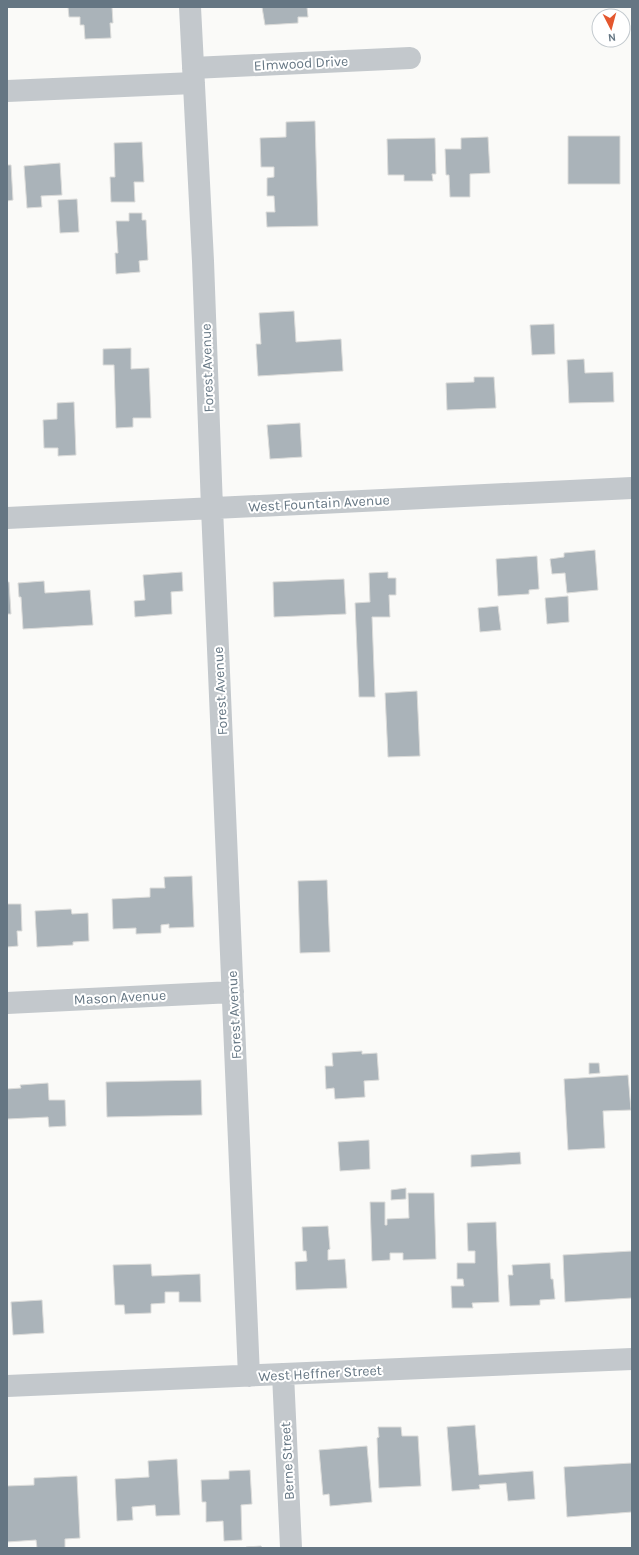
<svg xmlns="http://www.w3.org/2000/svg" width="639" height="1555" font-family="Karla,sans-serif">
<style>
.building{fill:#aab3b9;stroke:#dcdcda}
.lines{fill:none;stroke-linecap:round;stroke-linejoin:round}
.street{stroke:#c3c8cc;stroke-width:22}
.labels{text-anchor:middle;stroke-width:4;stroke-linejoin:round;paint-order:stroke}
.street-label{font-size:14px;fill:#657683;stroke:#fff}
</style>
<rect width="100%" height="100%" fill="#fafaf8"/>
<path class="building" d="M68 7H112L113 23H110L111 38 85 39 84 25H80V17H69Z
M262 7H307L308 17H298V23L265 25Z
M315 121 318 226 267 227 266 212H275L274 196H267V178L274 177V167H261L260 138 286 137V122Z
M568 136H620V184H568Z
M488 137 490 173 470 174V197H450L449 175H446L445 149H461V138Z
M435 138 436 174H432L433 181H404V175H388L387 139Z
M142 142 144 182H134L135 202H111L110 177H115L114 143Z
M60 163 62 195 41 196 42 207 27 208 24 166Z
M7 165H11L13 200 7 201Z
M77 199 79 232 60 233 58 200Z
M129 213H142V220H146L148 260 139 261 140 272 116 274 115 253H118L116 221H129Z
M294 311 296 342 341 339 343 371 258 376 256 344H261L259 313Z
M554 324 555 354 532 355 530 325Z
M131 348V369L149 368 151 418H133V427L116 428 114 365H103V349Z
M584 359 585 373 613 372 614 402 569 403 567 360Z
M474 377H494L496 408 447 410 446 383 474 382Z
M74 402 76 455 58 456V448H44L43 420 57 419V403Z
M300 423 302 457 270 459 267 425Z
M595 550 598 590 567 593 565 573 552 574 550 559 564 557V553Z
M537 556 539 589 529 590V594L498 596 496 559Z
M182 572 183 591 171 592 172 614 135 617 134 601 145 600 143 575Z
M388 572V578H396V595H389L390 617H372L375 697H359L355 603 370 602 369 573Z
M344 579 346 614 274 617 273 582Z
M44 581 45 593 90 590 93 625 23 629 21 597H19L18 583Z
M7 582H9L11 614H7Z
M568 596 569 622 547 624 545 598Z
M498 606 501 630 480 632 478 608Z
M417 691 420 756 388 757 385 693Z
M192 876 194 927 169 928V924L161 925V933L136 934V928L113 929 112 899 150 897V888H165L164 877Z
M327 880 330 952 300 953 298 881Z
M7 904H21L22 931H17L18 946 7 947Z
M71 909 72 914 88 913 89 941 73 942V945L37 947 35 911Z
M362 1051V1054L377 1053 379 1080 364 1081 365 1097 335 1099 334 1088 326 1089 325 1066H333L332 1053Z
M589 1063H599L600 1073 589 1074Z
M628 1075 631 1110 603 1111 605 1148 568 1150 564 1079Z
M201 1080 202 1115 107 1117 106 1082Z
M48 1083 49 1100H65L66 1126 49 1127 48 1117 7 1119V1089L21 1088 20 1085Z
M369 1140 370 1169 340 1171 338 1142Z
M520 1152 521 1164 471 1167V1155Z
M406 1188V1199L391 1200V1190Z
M408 1193H434L436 1259 403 1260V1253H390V1260L372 1261 370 1202H385V1225H387V1219L409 1218Z
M496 1222 499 1302 472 1303 473 1308H452L451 1286H464L463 1279H457V1263H475V1251H468L467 1223Z
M328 1226 330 1249 328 1250V1260L345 1259 347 1288 296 1290 295 1262 307 1261 306 1251H303L302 1227Z
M632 1251V1298L565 1302 563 1255Z
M550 1263 551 1279H553L555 1299 540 1300V1305L510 1306 508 1275H513L512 1265Z
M151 1264 152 1276 200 1274 201 1302H179V1292H165V1303L151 1304V1313L125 1314 124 1305H115L113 1265Z
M42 1300 44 1333 13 1335 11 1302Z
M475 1425 479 1475 533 1471 535 1499 508 1501 506 1483 479 1485 480 1489 452 1491 447 1427Z
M378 1427H401L402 1436H418L421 1486 379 1488 377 1438 379 1437Z
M367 1446 372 1502 330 1506 329 1494 323 1495 319 1450Z
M177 1459 180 1515 156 1516 155 1505 132 1507 133 1520 117 1521 115 1479 149 1477 148 1461Z
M632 1463V1512L567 1517 564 1467Z
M250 1470 252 1504 241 1505 242 1540 224 1541 223 1521 206 1522V1502H202L201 1480 229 1479V1471Z
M77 1476 80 1538 65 1539V1548H37L36 1540 7 1542V1486L34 1485V1478Z
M261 1546 262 1548H246V1547Z"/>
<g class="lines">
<path class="street" d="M190 7 203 261 212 508 249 1376
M193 68 410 58
M7 91 194 83
M7 518 632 488
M7 1003 233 992
M283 1374 291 1548
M7 1386 632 1359"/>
</g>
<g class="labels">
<g class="street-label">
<text transform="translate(301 63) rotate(-3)" y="5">Elmwood Drive</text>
<text transform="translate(207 368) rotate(-92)" y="5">Forest Avenue</text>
<text transform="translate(319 503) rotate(-3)" y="5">West Fountain Avenue</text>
<text transform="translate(220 691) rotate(-93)" y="5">Forest Avenue</text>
<text transform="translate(120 997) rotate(-3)" y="5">Mason Avenue</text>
<text transform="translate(234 1015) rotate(-93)" y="5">Forest Avenue</text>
<text transform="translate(320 1373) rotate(-3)" y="5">West Heffner Street</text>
<text transform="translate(287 1461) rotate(-93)" y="5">Berne Street</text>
</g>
</g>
<rect width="639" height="1555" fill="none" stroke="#657683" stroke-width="16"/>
<g transform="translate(611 28) rotate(174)"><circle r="19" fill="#ffffff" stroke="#c1c8cd"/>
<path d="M0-3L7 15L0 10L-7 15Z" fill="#e4572e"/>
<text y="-6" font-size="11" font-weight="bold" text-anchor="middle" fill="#657683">N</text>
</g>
</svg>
